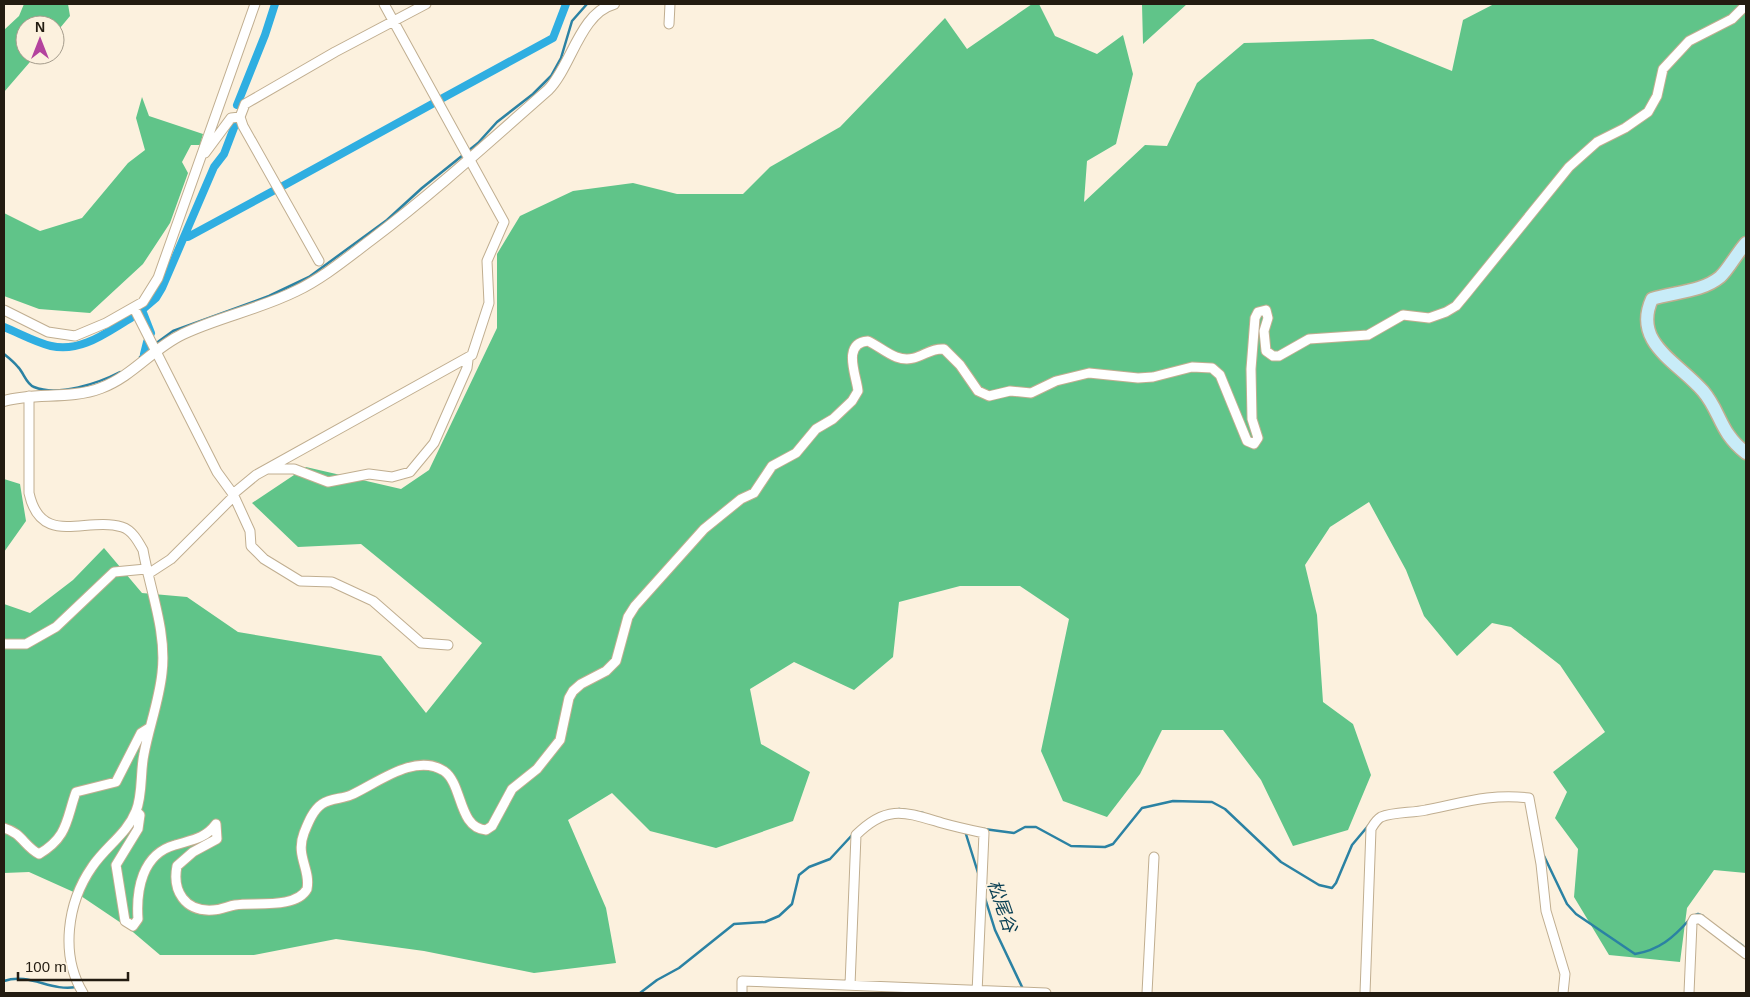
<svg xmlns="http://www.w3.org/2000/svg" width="1750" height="997" font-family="Helvetica,'Noto Sans JP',sans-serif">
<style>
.forest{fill:#60c489}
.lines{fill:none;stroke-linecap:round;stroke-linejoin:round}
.stream{stroke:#2b82a3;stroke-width:2.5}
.canal{stroke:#2faee1;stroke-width:8}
.minor-casing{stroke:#c0ae90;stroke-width:11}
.tertiary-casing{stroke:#c0ae90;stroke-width:12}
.secondary-casing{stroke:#c0ae90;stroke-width:15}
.minor{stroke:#fff;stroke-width:9}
.tertiary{stroke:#fff;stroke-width:10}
.secondary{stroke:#c8ecf8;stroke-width:12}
.labels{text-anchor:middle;stroke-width:4;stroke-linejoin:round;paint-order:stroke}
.water-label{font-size:18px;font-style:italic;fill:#093f53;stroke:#fcf1de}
</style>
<rect width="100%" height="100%" fill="#fcf1de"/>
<path class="forest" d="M24 4H68L70 16 55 34V25H25V55H36L4 92V30L19 16Z
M1032 4H1039L1055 36 1097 54 1123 35 1133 74 1116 144 1087 161 1084 202 1145 145 1167 146 1197 83 1244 43 1373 39 1452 71 1463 20 1494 4H1746V873L1714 870 1687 908 1680 962 1609 955 1574 897 1578 849 1555 818 1567 792 1553 772 1605 732 1560 665 1511 627 1492 623 1457 656 1424 616 1406 570 1369 502 1330 527 1305 565 1317 615 1323 702 1353 724 1371 775 1348 830 1293 846 1261 780 1223 730H1162L1140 774 1107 817 1063 801 1041 751 1069 619 1020 586H960L899 602 893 657 854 690 794 662 750 689 761 744 810 772 793 821 716 848 650 831 612 793 568 820 606 908 616 963 534 973 424 951 336 939 254 955H160L127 927 78 894 29 872 4 873V604L30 613 73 580 104 548 142 593 187 597 238 632 381 656 426 713 482 643 361 544 298 547 252 503 306 467 401 489 429 470 497 328V254L520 216 573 191 633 183 677 194H743L770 167 840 127 945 18 967 49Z
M1142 4H1187L1143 44Z
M142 97 149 116 203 134 200 145H191L182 162 188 173 170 223 143 264 90 313 39 309 4 296V213L40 231 82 218 128 163 145 150 136 118Z
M4 479 20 484 26 521 4 552Z"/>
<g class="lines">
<path class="stream" d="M155 344 173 331 269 296 309 277 387 220 422 188 478 143 497 122 533 94 551 76 561 58 572 21 587 4
M4 354C9 358 14 362 18 367 24 373 26 384 34 387 58 397 99 383 120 372
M140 357 151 348
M899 809 923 813
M984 829 1014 833 1025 827H1036L1071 846 1105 847 1113 844 1142 808 1173 801 1212 802 1225 809 1281 862 1319 885 1332 888 1336 883 1352 845 1373 820
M965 831 979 876
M1544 856 1567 904 1576 914 1635 954C1659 950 1673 938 1689 920
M985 898 995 930 1023 989
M1693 916 1698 914 1703 916
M1725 933 1743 946
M4 981C29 972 51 992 76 987L77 990
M640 993 657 980 679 968 734 924 765 922 779 916 792 904 799 875 809 867 830 859 854 833"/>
<path class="canal" d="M441 99 553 38 566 4
M237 105 265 35 275 4
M281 187 434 103
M185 237H188L273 191
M4 327C19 333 35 342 51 346 81 353 107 332 131 318
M151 333 142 310 156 298 162 288 214 167 224 154 235 125
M144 354 147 342"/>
<g class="minor-casing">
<path id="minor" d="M669 24 670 4
M205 153 231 118 240 117
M319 261 243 126 240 117 245 104 335 52 426 4
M134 308 217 472 233 494
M4 310 48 332 75 336 106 323 143 302 158 278 255 4
M29 396V493C41 548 86 516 122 527 132 530 138 541 143 550 150 590 167 632 162 673 159 701 149 727 144 754 140 772 143 794 136 811 127 834 105 847 92 867 67 903 60 955 83 993
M268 469H294L328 482 369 474 392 477 410 472 434 443 467 368 468 360
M234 496 250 531 251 546 264 559 300 581 332 582 373 601 421 643 448 645
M148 574 171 559 234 496 233 494 256 475 472 355 489 303 487 261 504 222 384 4
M4 644H26L56 627 114 572 146 569
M136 811 140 815 138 829 116 865 125 921 133 926 138 919C136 890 142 854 175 845 191 840 205 839 216 824L217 839 193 852 177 866C172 891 185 912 213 910 221 910 228 906 235 905 255 902 296 909 307 889 311 869 295 856 304 833 308 823 313 810 322 804 331 798 342 799 351 795 376 784 415 752 444 771 463 784 458 828 486 830L492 826 512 789 537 769 560 740 569 698 573 691 581 684 606 671 616 661 628 617 635 606 704 529 741 499 754 493 772 466 796 453 816 429 833 419 852 401 858 391C857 377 841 343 868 341 883 348 896 363 914 358 925 355 932 348 944 349L960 365 978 391 989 396 1010 391 1031 393 1056 381 1089 373 1138 378 1153 377 1192 367 1212 368 1220 375 1247 441 1254 444 1258 438 1252 419 1251 369 1255 318 1258 312 1266 310 1268 318 1264 331 1266 351 1273 356H1279L1309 339 1368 335 1403 315 1429 318 1446 312 1456 306 1466 294 1569 167 1597 142 1625 128 1648 112 1657 96 1663 69 1689 41 1732 19 1746 5
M4 828C22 833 24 846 39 854 68 837 66 820 76 792L116 782 141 733 149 728
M850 985 856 835C887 804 905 812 942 823 956 827 970 830 984 833L977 993
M742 993V981L1046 993
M1147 993 1154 857
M1365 993 1371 829C1374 824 1376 820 1381 817 1393 812 1413 813 1426 810 1462 803 1491 793 1529 798L1541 864 1546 911 1565 974 1563 993
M1689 993 1692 923 1694 919H1700L1746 954"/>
</g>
<g class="tertiary-casing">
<path id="tertiary" d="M4 401C35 392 70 400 101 388 133 376 153 348 183 334 219 317 260 309 296 291 323 278 347 258 371 240 433 193 490 141 548 90 571 67 580 13 614 4"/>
</g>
<g class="secondary-casing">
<path id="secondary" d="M1746 243C1737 253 1728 270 1720 277 1702 292 1674 292 1652 299 1632 343 1678 362 1703 391 1721 412 1719 432 1746 453"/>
</g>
<use href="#minor" class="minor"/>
<use href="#tertiary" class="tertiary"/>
<use href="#secondary" class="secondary"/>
</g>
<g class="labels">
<g class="water-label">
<text transform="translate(1002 906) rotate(71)" y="6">松尾谷</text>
</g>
</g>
<rect width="1750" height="997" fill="none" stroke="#231c11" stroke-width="10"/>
<g transform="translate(40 40)"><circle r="24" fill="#fcf1de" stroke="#a59c8c"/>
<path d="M0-4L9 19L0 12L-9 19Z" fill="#b4439e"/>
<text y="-8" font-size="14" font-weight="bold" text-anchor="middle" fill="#231c11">N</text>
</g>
<path d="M18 972v8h110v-8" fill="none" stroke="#231c11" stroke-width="2.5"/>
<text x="25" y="972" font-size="15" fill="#231c11" stroke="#fcf1de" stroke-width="4" paint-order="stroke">100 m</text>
</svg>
